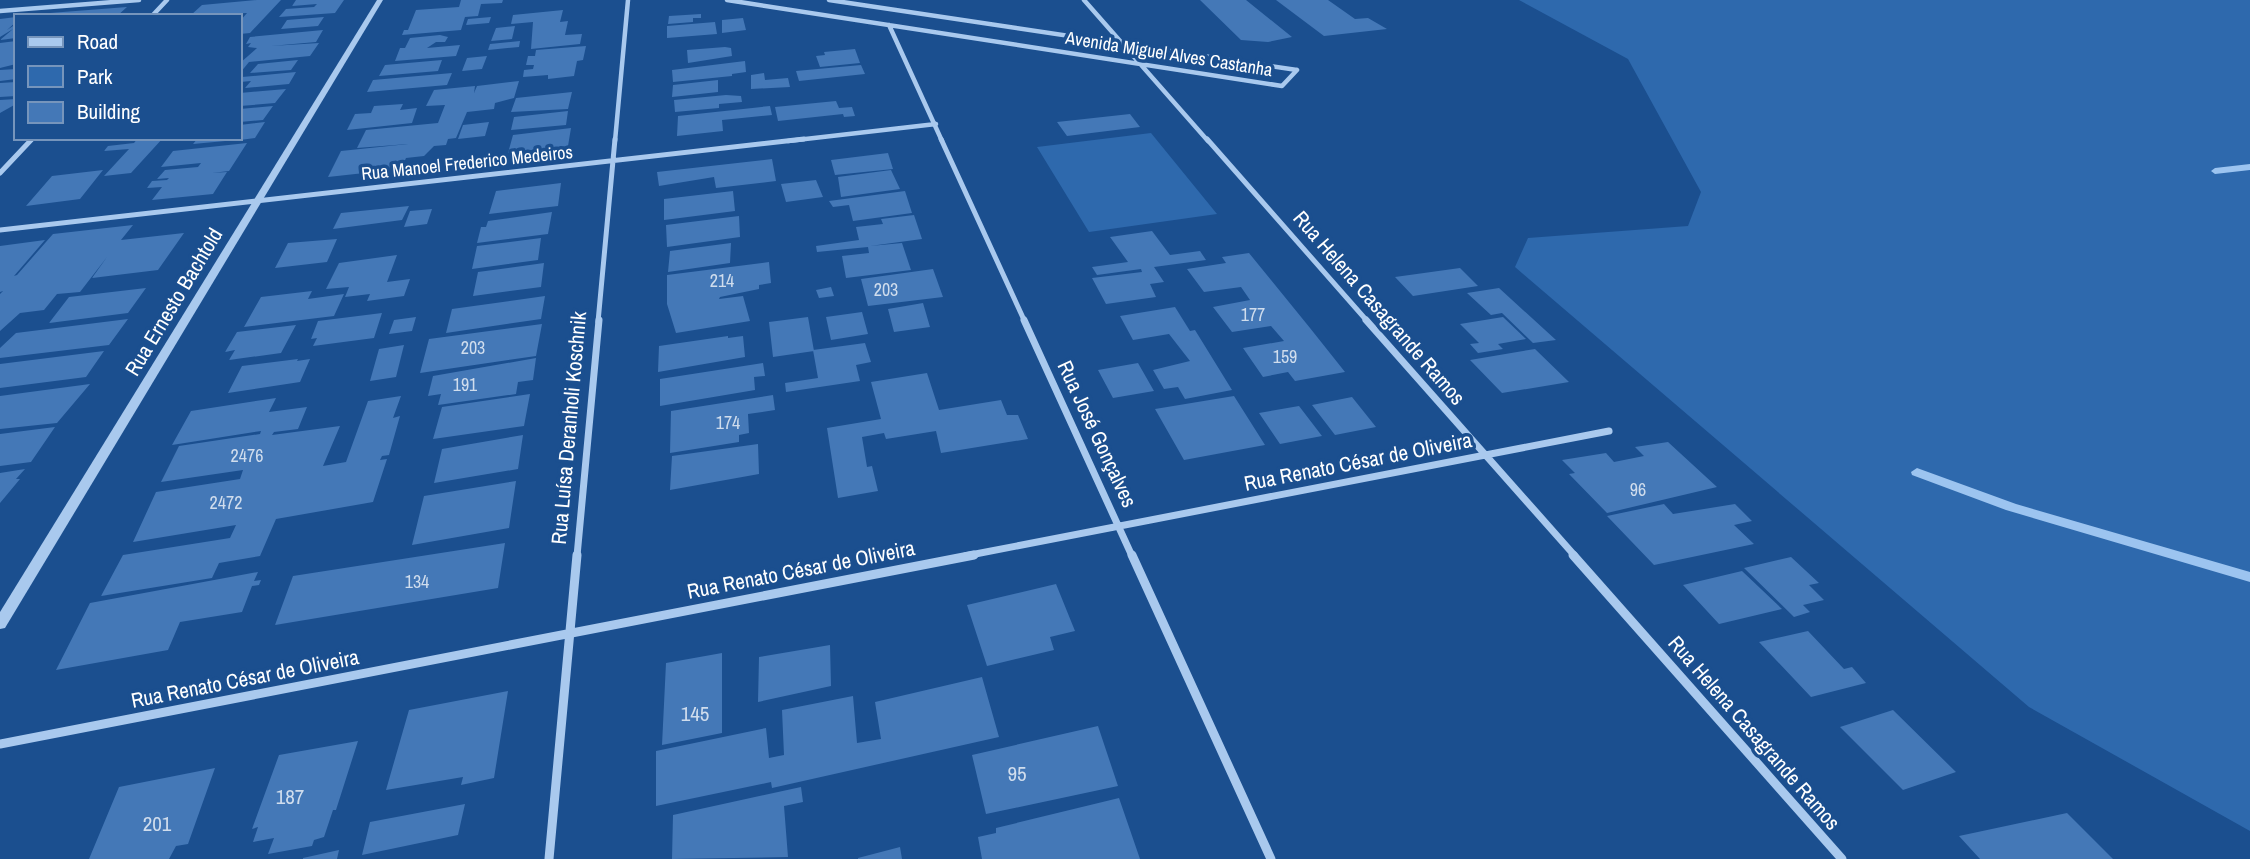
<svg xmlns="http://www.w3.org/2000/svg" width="2250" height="859" font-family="'Archivo Narrow',sans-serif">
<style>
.green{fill:#2e69ad}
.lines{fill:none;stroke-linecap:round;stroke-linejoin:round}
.stream{fill:#9cc4f0;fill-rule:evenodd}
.building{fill:#4478b7}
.minor-far3{stroke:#a9c9ee;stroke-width:4.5}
.minor-far2{stroke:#a9c9ee;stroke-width:5}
.minor-far1{stroke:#a9c9ee;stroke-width:7}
.minor{stroke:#a9c9ee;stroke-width:9}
.tertiary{fill:#a9c9ee;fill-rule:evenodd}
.labels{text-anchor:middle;stroke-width:7;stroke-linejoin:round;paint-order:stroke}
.far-street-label{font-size:18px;fill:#fff;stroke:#1b4f8f}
.number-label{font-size:18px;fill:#d0dded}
.street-label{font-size:21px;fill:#fff;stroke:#1b4f8f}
.near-number-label{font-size:21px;fill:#d0dded}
</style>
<rect width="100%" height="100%" fill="#1b4f8f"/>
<path class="green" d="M1519 0H2250V831L2029 707 1515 267 1528 238 1688 226 1701 192 1628 59Z
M1151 133 1217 214 1089 232 1037 147Z"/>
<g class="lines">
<path class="stream" d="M2250 164V170L2215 174 2211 171 2215 168Z
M1917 468 2016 504 2250 572V582L2006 510 1912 475 1911 472Z"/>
</g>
<path class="building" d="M257 0H281L250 33 240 34V21L247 13 191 15 202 5Z
M296 0H344L335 13 279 17 286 9 314 7 317 4 292 6Z
M461 0H503L502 3 481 4 478 16 465 17 461 30 402 35 404 30H408L416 10 459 7Z
M1200 0H1246L1292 37 1268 42 1241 40Z
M1276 0H1328L1355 19 1368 18 1387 29 1324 36Z
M127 7 117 16H37V14Z
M563 10 560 22 568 21 565 35 582 34 580 44 531 49 533 22 511 24 513 15Z
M701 14V18H693V22L668 24 669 16Z
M16 17V22L7 30 16 24V38L0 40 13 29 0 37V19Z
M324 17 318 26 281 29 287 20Z
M491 17 489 23 466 25 468 19Z
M743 18 746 30 722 33V20Z
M715 22 717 34 667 38V26Z
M515 26 512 39 491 41 496 28Z
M323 30 316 42 271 46 319 43 310 56 249 62 240 73V63L257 48 248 47 251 43 246 44 250 37Z
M440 35 448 37 445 42H436L427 48 460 45 456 56 395 61 400 48H405L410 38Z
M16 41V64L0 68V43Z
M520 41 519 47 488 50 490 44Z
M586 46 583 60 577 61 574 76 548 79V75L523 77 524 70 533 69 534 65H526L528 56H535L536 50Z
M725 47 731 48 732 56 688 63 687 50Z
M855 49 860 63 820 67 816 56 825 55 824 52Z
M487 56 482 69 462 71 467 58Z
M298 60 291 70 250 73 258 64Z
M442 60 438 71 379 76 385 65Z
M745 61 746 72 732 74V76L673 82 672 70Z
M861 65 865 74 799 81 796 71Z
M16 69V79L0 81V70Z
M296 72 289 84 245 88 251 81 240 82 242 77Z
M452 73 447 85 367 92 373 80Z
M764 73 765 80 788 78 790 87 751 89V75Z
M718 80V92L672 97 673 85Z
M519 81 514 98 495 103 494 109 467 112 456 138 448 139 446 145 434 146 424 156 406 158 401 169 328 177 341 151 408 144 357 148 366 130 438 123 445 105 426 106 434 90 475 86 474 93 477 86Z
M16 82V96L0 97V83Z
M286 89 275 103 240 106V93Z
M572 92 568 109 511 112 516 98Z
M726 95 741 96 742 102 719 104V108L675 112 674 100Z
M16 99V104L0 113V100Z
M836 101 839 108 852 107 855 116 844 117 843 114 778 121 775 107Z
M403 104 400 110 417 108 412 123 347 130 355 114 371 113 374 106Z
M273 106 263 120 240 122V109Z
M770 106 772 115 722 120 723 131 677 136 678 116Z
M568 111 566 125 511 130 514 117Z
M1130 114 1140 127 1067 136 1057 122Z
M265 122 255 138 240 140V125Z
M489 122 485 136 458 139 463 125Z
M571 128 568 146 508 153 513 135Z
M138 138H163L131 173 104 176 129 149 104 151 108 146 134 143Z
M198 138H235L236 140 193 144Z
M247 143 229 171 212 173 227 172 213 194 152 200 162 187 147 188 152 181 167 180 169 178 157 179 165 170 198 167 201 163 161 167 173 151Z
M888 153 893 169 835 175 831 160Z
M772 159 776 181 716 188 714 177 659 186 657 172Z
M103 170 80 199 26 206 52 176Z
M891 170 900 189 841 197 838 177Z
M816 180 823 197 786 202 781 184Z
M561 183 558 206 489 214 496 191Z
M733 191 735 211 664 220V199Z
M905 191 912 213 853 221 849 205 833 207 829 201Z
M409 206 402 220 333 229 341 213Z
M432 209 427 224 404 227 410 211Z
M552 212 548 234 477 243 481 227H486L488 221Z
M914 215 922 239 870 246 902 243 911 270 846 278 842 256 869 253 868 247 817 252 816 246 859 240 856 227 883 224 881 219Z
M739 216 740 237 667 247 666 225Z
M133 225 121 240 184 233 158 270 92 278 107 257 80 292 57 294 44 310 20 313 0 331V294L3 291 0 292V246L45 240 14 276 17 275 53 234Z
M1152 231 1170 255 1200 251 1206 260 1154 267 1164 282 1150 284 1156 297 1106 304 1092 278 1142 272 1141 269 1097 275 1092 267 1128 262 1110 237Z
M541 238 538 260 472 269 477 246Z
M337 239 327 262 275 268 288 243Z
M731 243 730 263 668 272 670 251Z
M1249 253 1310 328 1345 372 1295 381 1288 372 1263 377 1243 348 1284 341 1271 326 1232 332 1213 307 1250 300 1241 287 1204 292 1187 269 1226 263 1222 257Z
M397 255 387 282 410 279 404 296 367 301 370 294 345 297 349 287 326 289 339 263Z
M769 262 771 283 759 285V289L720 297 719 299 743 296 750 321 676 333 667 304V275Z
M544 263 541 287 473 296 478 272Z
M1460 268 1478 286 1413 296 1395 277Z
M933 269 943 297 868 306 861 279Z
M831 287 834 296 819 298 816 290Z
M146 288 128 313 49 323 69 297Z
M1499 288 1556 340 1533 343 1502 313 1491 315 1467 293Z
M312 291 308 299 344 294 334 316 244 327 261 297Z
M545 296 541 319 446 333 452 309Z
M923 303 930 327 894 332 888 309Z
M1175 307 1190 331 1195 330 1232 390 1185 399 1178 387 1164 389 1153 370 1190 361 1169 334 1133 340 1120 316Z
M862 312 868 334 831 340 826 317Z
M382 313 374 338 313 346 317 338 311 339 318 321Z
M416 317 412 331 389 334 394 320Z
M808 317 814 351 773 357 769 322Z
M1503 317 1526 339 1498 344 1503 349 1478 353 1470 344 1479 343 1460 324Z
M128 319 109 345 0 358V348L16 333Z
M542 324 536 356 420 373 429 339Z
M296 325 281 353 229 360 235 350 225 352 237 332Z
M728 336V338L743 336 745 357 658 372 659 346Z
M865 343 871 362 856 365 860 381 786 392 785 383 818 378 813 350Z
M404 345 396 377 370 381 379 349Z
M1535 349 1569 382 1502 393 1470 360Z
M104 351 86 377 0 388V364Z
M536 358 533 380 518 382 516 394 438 405 441 394 428 396 433 376Z
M298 359 297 361 310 359 300 382 228 393 242 366Z
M763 363 765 376 754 377 755 390 660 406V379Z
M1138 363 1154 391 1113 398 1098 370Z
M927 373 939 410 1001 400 1007 415H1018L1028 439 941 453 936 431 886 439 884 433 862 437 867 467 872 466 878 491 838 498 827 428 881 419 871 382Z
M90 384 57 423 0 429V396Z
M530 394 524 426 433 439 442 407Z
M773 395 775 410 748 414 749 433 739 435V442L670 453 671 411Z
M401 396 393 418 400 416 389 455 382 456 380 460 387 459 373 502 276 519 260 556 219 563 212 578 101 596 123 555 230 538 236 525 133 542 156 492 240 479 243 470 161 482 179 446 260 434 261 431 172 445 191 411 276 398 269 412 307 407 298 429 274 432 272 435 340 426 323 466 346 462 368 401Z
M1234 396 1265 445 1184 460 1155 409Z
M1352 397 1376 427 1335 435 1312 405Z
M1299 406 1322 436 1280 444 1259 413Z
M55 427 31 462 0 466V434Z
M523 435 518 469 434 483 442 449Z
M1668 442 1717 487 1607 513 1569 474 1575 473 1562 460 1606 453 1614 462 1644 456 1635 447Z
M758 444 759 474 670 490 672 456Z
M25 469 16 479H20L0 503V473Z
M516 481 509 528 412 545 424 496Z
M1664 504 1673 514 1735 504 1752 521 1734 525 1754 544 1654 565 1607 516Z
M505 543 498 588 275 625 293 576Z
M1791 557 1819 583 1809 585 1824 600 1803 605 1810 612 1794 617 1744 568Z
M1742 571 1782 609 1719 624 1683 585Z
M258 572 254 581 261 580 259 585 252 586 242 612 180 622 168 650 56 670 90 603Z
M1056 584 1075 631 1050 637 1054 650 987 666 967 605Z
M1808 631 1844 669 1852 667 1866 683 1811 697 1759 642Z
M830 645 831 686 758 702 759 657Z
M722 653V733L662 745 666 663Z
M982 677 999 737 772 788 771 782 656 806V751L766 728 769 758 784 755 782 710 853 696 857 743 881 739 875 702Z
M508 691 494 778 461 785 463 777 386 790 409 710Z
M1893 710 1956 772 1903 790 1840 727Z
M1098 726 1118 786 986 814 972 755Z
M358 741 336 810H333L324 837 314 840 312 846 268 854 274 838 253 842 258 827 252 829 279 755Z
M215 768 188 844 176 846 169 859H89L119 787Z
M801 787 803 802 784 806 788 857 672 859 673 815Z
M1119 798 1140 859H982L978 837 996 833V828Z
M465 804 458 835 362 855 370 822Z
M2067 813 2113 859H1980L1959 836Z
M900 847 902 859H858V858Z
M339 850 337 859H303V858Z"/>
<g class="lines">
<path class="minor-far3" d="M727 0 1282 86 1297 70
M829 0 1297 70
M1084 0 1208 141
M0 11 139 0
M152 16 167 0
M889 25 942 141
M30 141 33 138
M615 141 628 0
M788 141 936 124"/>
<path class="minor-far2" d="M941 139 1025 322
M1207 139 1368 322
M0 173 32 139
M0 230 804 139
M598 322 615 139"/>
<path class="minor-far1" d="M1024 320 1132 556
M1366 320 1575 556
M577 556 599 320
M965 556 1609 431"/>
<path class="minor" d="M1132 555 1271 859
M1573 555 1842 859
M0 744 974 555
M549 859 577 555"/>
<path class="tertiary" d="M377 0H383L5 628 0 629V612Z"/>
</g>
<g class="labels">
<g class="far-street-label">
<text transform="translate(1169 54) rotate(9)" y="6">Avenida Miguel Alves Castanha</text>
<text transform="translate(467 163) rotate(-6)" y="6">Rua Manoel Frederico Medeiros</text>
</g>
<g class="number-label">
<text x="722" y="287">214</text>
<text x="886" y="296">203</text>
<text x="1253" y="321">177</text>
<text x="473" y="354">203</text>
<text x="1285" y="363">159</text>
<text x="465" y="391">191</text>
<text x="728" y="429">174</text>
<text x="247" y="462">2476</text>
<text x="1638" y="496">96</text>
<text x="226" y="509">2472</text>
<text x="417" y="588">134</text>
</g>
<g class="street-label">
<text transform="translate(174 302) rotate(-59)" y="7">Rua Ernesto Bachtold</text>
<text transform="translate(1379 308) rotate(49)" y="7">Rua Helena Casagrande Ramos</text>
<text transform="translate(569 428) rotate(-85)" y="7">Rua Luísa Deranholi Koschnik</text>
<text transform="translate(1097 434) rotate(65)" y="7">Rua José Gonçalves</text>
<text transform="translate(1358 462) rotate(-11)" y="7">Rua Renato César de Oliveira</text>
<text transform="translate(801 570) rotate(-11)" y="7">Rua Renato César de Oliveira</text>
<text transform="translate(245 679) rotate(-11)" y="7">Rua Renato César de Oliveira</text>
<text transform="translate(1754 733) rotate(49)" y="7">Rua Helena Casagrande Ramos</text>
</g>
<g class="near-number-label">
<text x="695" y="721">145</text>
<text x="1017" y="781">95</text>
<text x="290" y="804">187</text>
<text x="157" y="831">201</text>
</g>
</g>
<rect x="14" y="14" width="228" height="126" fill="#1b4f8f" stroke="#7695bc" stroke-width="2"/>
<rect x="28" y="37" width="35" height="10" fill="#a9c9ee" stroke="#7695bc" stroke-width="2"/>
<text x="77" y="49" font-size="21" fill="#ffffff">Road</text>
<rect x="28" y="66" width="35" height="21" fill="#2e69ad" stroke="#7695bc" stroke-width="2"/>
<text x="77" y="84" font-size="21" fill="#ffffff">Park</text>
<rect x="28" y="102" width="35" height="21" fill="#4478b7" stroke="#7695bc" stroke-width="2"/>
<text x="77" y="119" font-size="21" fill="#ffffff">Building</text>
</svg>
